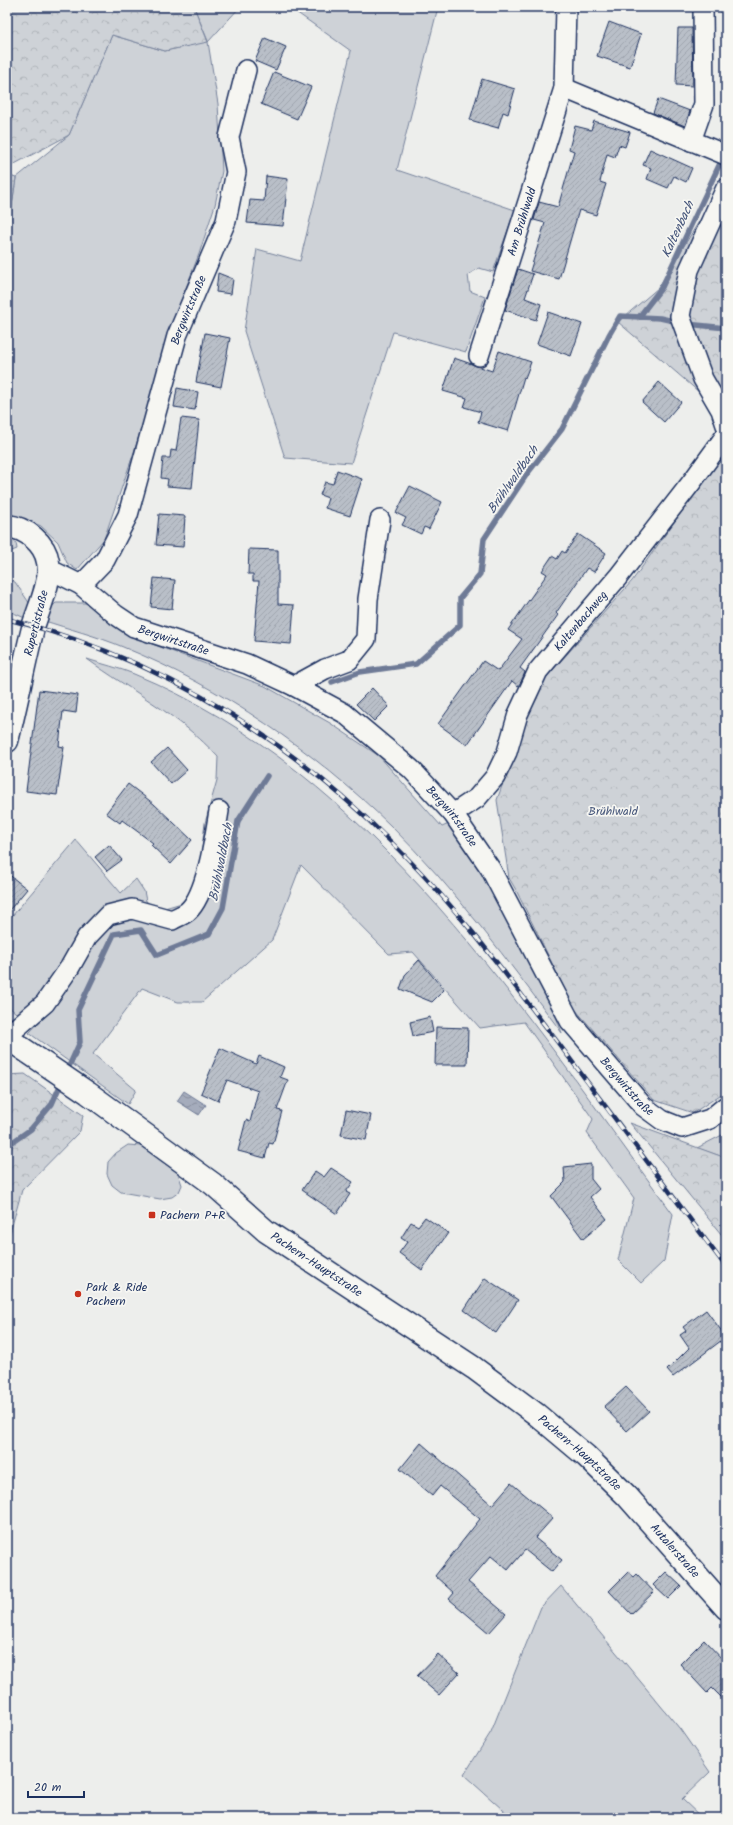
<svg xmlns="http://www.w3.org/2000/svg" width="733" height="1825" font-family="Kalam,sans-serif">
<style>
.grass{fill:#ced2d7;stroke:#74809a}
.forest{fill:url(#forest-crowns);stroke:#74809a}
.park{fill:url(#park-dots);stroke:#74809a}
.water{fill:url(#water-waves);stroke:#6e7a96}
.lines{fill:none;stroke-linecap:round;stroke-linejoin:round}
.stream{stroke:#6e7a96;stroke-width:5.5}
.building{fill:url(#building-hatch);stroke:#1b2f5e}
.minor-casing{stroke:#1b2f5e;stroke-width:22}
.secondary-casing{stroke:#1b2f5e;stroke-width:25}
.minor{stroke:#f6f6f2;stroke-width:19}
.secondary{stroke:#f6f6f2;stroke-width:22}
.rail-casing{stroke:#1b2f5e;stroke-width:4.5}
.rail{stroke:#f6f6f2;stroke-width:3;stroke-dasharray:9;stroke-linecap:butt}
.poi-dot{fill:#c8321e;stroke:#f6f6f2;stroke-width:1.5}
.labels{text-anchor:middle;stroke-width:3.5;stroke-linejoin:round;paint-order:stroke}
.street-label{font-size:12px;fill:#1b2f5e;stroke:#f6f6f2}
.park-label{font-size:12px;fill:#48587c;stroke:#f6f6f2}
.poi-label{font-size:12px;fill:#1b2f5e;stroke:#f6f6f2;text-anchor:start}
.water-label{font-size:13px;font-style:italic;fill:#44547a;stroke:#f6f6f2}
</style>
<defs>
<pattern id="forest-crowns" width="20" height="18" patternUnits="userSpaceOnUse"><rect width="20" height="18" fill="#ced2d7"/><path d="M2 6a3 3 0 1 1 6 0M12 15a3 3 0 1 1 6 0" fill="none" stroke="#b0b5bb"/></pattern>
<pattern id="park-dots" width="8" height="8" patternUnits="userSpaceOnUse"><rect width="8" height="8" fill="#ced2d7"/><path d="M2 2h.1M6 6h.1" fill="none" stroke="#b0b5bb" stroke-width="1.8" stroke-linecap="round"/></pattern>
<pattern id="water-waves" width="16" height="10" patternUnits="userSpaceOnUse"><rect width="16" height="10" fill="#a5acbc"/><path d="M0 5q4-4 8 0t8 0" fill="none" stroke="#868c9c"/></pattern>
<pattern id="building-hatch" width="6" height="6" patternUnits="userSpaceOnUse"><rect width="6" height="6" fill="#b9bfc8"/><path d="M-1 1l2-2M0 6l6-6M5 7l2-2" fill="none" stroke="#9ea4ae"/></pattern>
</defs>
<rect width="100%" height="100%" fill="#edeeec"/>
<filter id="ink" filterUnits="userSpaceOnUse"><feTurbulence type="fractalNoise" baseFrequency=".025" numOctaves="2"/><feDisplacementMap in="SourceGraphic" scale="8" xChannelSelector="R" yChannelSelector="G"/><feConvolveMatrix kernelMatrix="1 2 1 2 8 2 1 2 1" color-interpolation-filters="sRGB"/></filter>
<g filter="url(#ink)">
<path class="grass" d="M194 7H240L208 42 218 104 222 171 215 205 199 254 177 311 134 452 104 539 77 570 67 563 58 542 41 526 19 517H7V240L16 178 69 135 112 35 165 51 208 41Z
M289 7H438L397 170 515 210 493 272 479 268 468 275 470 291 485 297 466 352 393 332 351 463 285 458 244 331 257 249 300 261 351 51Z
M7 535 16 543 17 549 7 553Z
M7 580 15 582 30 604 27 619 7 610Z
M56 603H86L128 635 265 686 330 723 379 756 442 827 451 823C476 861 499 901 520 942 537 973 551 1000 562 1033 509 962 454 888 391 826 313 750 223 688 123 647 97 636 69 629 42 620L46 612Z
M87 659C102 664 119 668 134 674 372 772 526 1015 673 1214L664 1261 641 1283 618 1260 634 1198 587 1133 593 1119 524 1022 480 1028 413 952 389 954 301 865 272 940 202 1002H178L142 988 93 1054 136 1090 128 1104 29 1033 57 1003 61 966 55 972 48 992 17 1014 7 1005V922L76 840 121 893 136 879 144 891 146 901 158 910 185 902 199 873 205 823 217 780 218 757C181 716 131 691 87 659Z
M726 1133V1158L697 1148Z
M128 1145 141 1146 178 1173 182 1185 179 1192 172 1197 160 1199 121 1192 112 1185 107 1174 108 1162 116 1153Z
M561 1586 680 1729 710 1772 682 1799 702 1818H512L464 1775 491 1732 541 1607Z"/>
<path class="forest" d="M7 7H194L208 42 165 51 112 35 69 135 7 168Z
M703 215 726 228V432L707 399 618 322 658 288Z
M726 450V1091L693 1113 654 1100 574 1008 516 890 509 878 497 800 536 689 632 581Z
M25 1074 83 1115 80 1131 22 1190 8 1240 7 1250V1075Z
M630 1123 726 1158V1240Z"/>
<path class="park" d="M7 175 16 178 7 240Z"/>
<path class="water" d="M184 1091 206 1105 199 1115 177 1101Z"/>
<g class="lines">
<path class="stream" d="M639 317 662 287 723 157
M687 324 726 328
M332 682 360 672 416 664 460 625V598L480 574 484 539 527 474 562 429 609 335 620 316 660 318 678 322
M66 1073 80 1042 78 1010 114 934 141 930 157 955 209 934 223 908 238 821 267 776
M7 1146 31 1129 52 1104 62 1081"/>
</g>
<path class="building" d="M609 22 641 34 630 67 597 56Z
M678 28H692L693 86 676 85Z
M265 38 286 47 276 70 255 61Z
M274 72 311 87 297 119 261 104Z
M482 79 515 89 508 114 503 112 498 128 470 120Z
M658 99 690 111 685 126 653 113Z
M594 121 630 132 625 147 619 145 615 157 607 154 600 182 606 184 596 215 579 210 559 279 530 271 545 223 534 220 539 202 558 207 574 151 569 149 575 126 591 130Z
M650 149 692 168 686 182 674 176 668 188 647 179 651 168 643 165Z
M266 176 288 179 283 226 247 223 250 200 264 201Z
M518 269 533 274 525 298 541 304 536 320 505 310Z
M218 273 233 279 231 294 216 292Z
M548 312 582 324 571 356 537 344Z
M205 333 230 338 221 387 196 382Z
M499 351 531 362 525 378 524 377 508 431 478 422 481 412 464 407 467 398 443 391 454 358 492 371Z
M659 382 681 402 664 422 642 402Z
M177 388 198 392 195 410 174 407Z
M181 418 199 420 192 488 167 486 168 479 161 478 163 458H170L171 450 176 451Z
M337 470 362 479 350 516 325 508 328 498 320 495 325 482 333 484Z
M410 486 442 502 429 529 424 527 421 534 402 525 406 518 396 513Z
M159 514 185 516 183 547 156 545Z
M578 534 606 553 594 572 587 568 556 613 558 615 520 668 525 672 521 682 518 686 512 681 467 745 438 724 483 661 498 671 522 639 508 630 547 574 542 571 552 556 557 559 562 551 565 553Z
M249 549 278 550V604L294 605 291 644 254 641 259 581H253V574H248Z
M154 578 175 580 172 609 151 607Z
M372 688 389 706 374 721 356 704Z
M39 690 78 695 76 713 63 711 59 746 64 747 57 795 26 791Z
M167 748 187 770 171 784 151 762Z
M128 784 154 804 192 840 171 864 151 845 153 843 122 820 120 823 106 813Z
M109 845 122 860 107 871 95 857Z
M7 873 27 889 7 913Z
M419 960 444 990 432 1002 400 989 405 975Z
M430 1017 433 1032 413 1036 410 1022Z
M436 1027 468 1028 467 1065H435Z
M220 1048 256 1064 259 1056 284 1067 280 1077 288 1080 277 1110 282 1111 273 1144 269 1143 265 1158 238 1151 246 1120 250 1122 258 1091 227 1080 218 1101 201 1093Z
M346 1110 371 1115 366 1140 341 1135Z
M591 1164V1179L599 1189 590 1197 607 1219 583 1239 551 1196 565 1182 564 1167Z
M331 1168 353 1182 346 1192 350 1194 337 1214 302 1190 315 1171 324 1177Z
M425 1217 448 1233 422 1270 399 1253 407 1242 401 1238 411 1222 418 1226Z
M485 1278 518 1300 496 1333 464 1310Z
M706 1310 726 1337 673 1377 667 1370 689 1348 680 1335 686 1331 683 1327Z
M626 1387 649 1411 627 1431 604 1407Z
M421 1443 492 1505 511 1483 553 1518 535 1538 562 1560 552 1572 525 1550 508 1570 491 1556 468 1582 506 1614 489 1633 449 1599 454 1593 435 1576 480 1519 440 1486 432 1496 400 1469Z
M628 1572 634 1577 637 1574 654 1592 631 1614 609 1591Z
M666 1572 681 1586 668 1599 653 1585Z
M704 1640 726 1663V1702L712 1688 707 1693 680 1664Z
M438 1654 459 1673 439 1695 417 1676Z"/>
<g class="lines">
<g class="minor-casing">
<g id="minor">
<path d="M564 88 726 155"/>
<path d="M691 141 704 104 703 7"/>
<path d="M726 188 689 270 680 316 703 379 721 410 726 425"/>
<path id="s1" d="M479 356 564 88 566 7"/>
<path id="s2" d="M49 569 81 585 116 615 134 627 247 664 294 686 344 713 411 769 453 814 490 868 570 1021 643 1106 662 1120 682 1128 710 1119 726 1106"/>
<path id="s3" d="M81 585 105 560 128 515 177 336 226 221 236 172 229 137 246 70"/>
<path d="M294 686 325 669 349 660 366 639 368 599 380 520"/>
<path id="s4" d="M453 814 477 798 495 777 507 752 518 714 538 671 618 577 691 483 726 435"/>
<path d="M7 1036 45 1003 70 967 87 937 108 915 132 909 172 920C177 917 184 915 188 911 207 894 215 835 219 811"/>
</g>
</g>
<g class="secondary-casing">
<g id="secondary">
<path d="M7 526C26 528 45 543 48 562 52 579 39 608 34 624 24 663 17 702 7 741"/>
<path id="s5" d="M7 1038 88 1093 213 1184 266 1231 474 1368 536 1414 586 1456 627 1496 726 1608"/>
</g>
</g>
<use href="#minor" class="minor"/>
<use href="#secondary" class="secondary"/>
<g class="rail-casing">
<path id="rail" d="M7 619C156 657 282 733 390 841 458 907 514 985 571 1060 622 1129 674 1198 726 1267"/>
</g>
<use href="#rail" class="rail"/>
</g>
</g>
<g class="poi-dot">
<rect x="148" y="1211" width="8" height="8" rx="2"/>
<circle cx="78" cy="1294" r="4"/>
</g>
<g class="labels">
<g class="street-label">
<text dy="4" stroke="none"><textPath href="#s1" startOffset="141">Am Brühlwald</textPath></text>
<text dy="4" stroke="none"><textPath href="#s3" startOffset="299">Bergwirtstraße</textPath></text>
<text dy="4" stroke="none"><textPath href="#s4" startOffset="237">Kaltenbachweg</textPath></text>
<text transform="translate(36 623) rotate(-76)" y="4">Rupertistraße</text>
<text dy="4" stroke="none"><textPath href="#s2" startOffset="145">Bergwirtstraße</textPath></text>
<text dy="4" stroke="none"><textPath href="#s2" startOffset="481">Bergwirtstraße</textPath></text>
<text dy="4" stroke="none"><textPath href="#s2" startOffset="805">Bergwirtstraße</textPath></text>
<text dy="4" stroke="none"><textPath href="#s5" startOffset="384">Pachern-Hauptstraße</textPath></text>
<text dy="4" stroke="none"><textPath href="#s5" startOffset="708">Pachern-Hauptstraße</textPath></text>
<text dy="4" stroke="none"><textPath href="#s5" startOffset="845">Autalerstraße</textPath></text>
</g>
<g class="park-label">
<text x="613" y="815">Brühlwald</text>
</g>
<g class="poi-label">
<text x="160" y="1219">Pachern P+R</text>
<text x="86" y="1291">Park &amp; Ride<tspan x="86" dy="14">Pachern</tspan></text>
</g>
<g class="water-label">
<text transform="translate(677 229) rotate(-65)" y="5">Kaltenbach</text>
<text transform="translate(512 479) rotate(-55)" y="5">Brühlwaldbach</text>
<text transform="translate(220 862) rotate(-79)" y="5">Brühlwaldbach</text>
</g>
</g>
<rect width="733" height="1825" fill="none" stroke="#f6f6f2" stroke-width="24"/>
<rect x="12" y="12" width="709" height="1801" fill="none" stroke="#1b2f5e" stroke-width="1.5" filter="url(#ink)"/>
<path d="M28 1791v6h56v-6" fill="none" stroke="#1b2f5e" stroke-width="2"/>
<text x="34" y="1791" font-size="12" fill="#1b2f5e" stroke="#f6f6f2" stroke-width="3" paint-order="stroke">20 m</text>
</svg>
